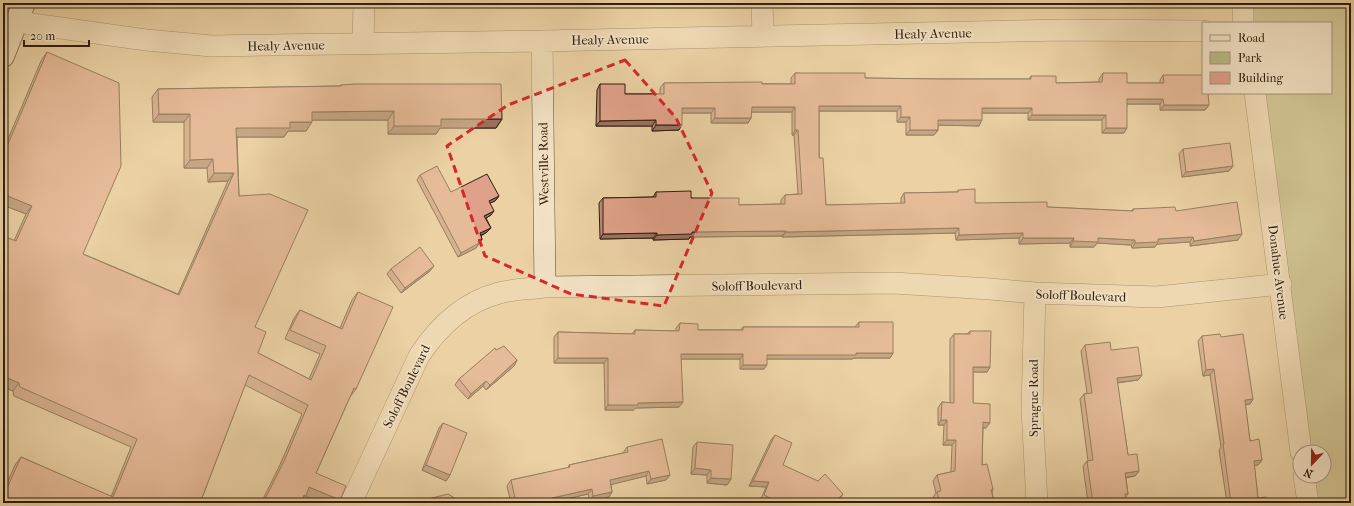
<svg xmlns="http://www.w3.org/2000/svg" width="1354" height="506" font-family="'IM FELL French Canon',serif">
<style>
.green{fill:#b8bb85;stroke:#736c48}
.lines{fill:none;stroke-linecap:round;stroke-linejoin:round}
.minor-casing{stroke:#5d4b32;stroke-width:22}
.secondary-casing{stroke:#2e1e0c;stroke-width:24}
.minor{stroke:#f2e1c4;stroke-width:21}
.secondary{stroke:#f2e1c4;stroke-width:22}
.wall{fill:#c08a76;stroke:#2e1e0c}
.shaded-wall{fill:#9c7160;stroke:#2e1e0c}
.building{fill:#dfa189;stroke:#2e1e0c}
.marked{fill:none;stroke:#d62828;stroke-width:3;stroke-dasharray:8 5;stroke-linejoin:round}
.labels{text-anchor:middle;stroke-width:4;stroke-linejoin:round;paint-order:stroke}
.street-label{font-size:13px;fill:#2e1e0c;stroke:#f2e1c4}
</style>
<rect width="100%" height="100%" fill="#ebd1a4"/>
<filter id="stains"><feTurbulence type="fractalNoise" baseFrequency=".005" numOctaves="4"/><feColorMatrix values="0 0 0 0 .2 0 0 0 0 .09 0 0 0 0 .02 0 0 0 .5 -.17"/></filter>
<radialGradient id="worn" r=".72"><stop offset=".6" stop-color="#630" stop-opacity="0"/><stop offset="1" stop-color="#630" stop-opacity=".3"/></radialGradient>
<path class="green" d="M1243 3H1351V503H1315L1310 476H1324V452H1305L1252 93H1331V23H1243Z"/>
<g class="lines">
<g class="minor-casing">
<path id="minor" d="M762 3 763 36
M18 22 146 40 212 46 542 41 1063 30 1203 31
M1243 23V3
M542 41 545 287
M363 44 364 3
M1255 93 1301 452
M1035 293 1032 409 1037 503
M1304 476 1308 503
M351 503 419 356C438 327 465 302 499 293 513 289 530 289 545 287L894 283 990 289 1035 293 1157 297 1281 284"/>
</g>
<g class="secondary-casing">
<path id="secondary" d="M3 56 24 3"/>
</g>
<use href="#minor" class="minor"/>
<use href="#secondary" class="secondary"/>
</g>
<path class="wall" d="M47 52 83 254 178 294 228 181 208 182 207 168H184V122H153L152 97 158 89 340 86 341 85 502 119 496 128H440L436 134H388V120H312L306 131H288L284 137H237L239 196 255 327 258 353 309 379 320 354 285 339 294 318 300 310 340 328 352 300 358 292 356 389 350 397 316 473 338 503H321L305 496 301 503H261L279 467 302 414 245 385 200 503H3V492L15 465 21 457 111 497 131 447 14 396 13 391 3 387V236L14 241 26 214 3 205V151L41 61Z
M795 73 865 78 937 79H1029L1031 76 1056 83 1099 82V79L1103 73 1127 83H1160V80L1163 75 1209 105 1205 110H1160V104H1127L1124 133H1102V120H1028V113H982L979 126 938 125V130L934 135H906V122H897V111H819V158L826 205 901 204V198L904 193 957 192 958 190 975 203 1047 207 1132 211 1133 209 1176 211 1238 240 1190 246V242L1157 244 1155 247 1132 248 1131 245 1097 243 1094 247H1070V243L1019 244V238L956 240 955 233 782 237V236L690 237 689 239 653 240V238L600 239 599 203 603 198 653 197 656 192 691 198 739 205 781 204V200L785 195 798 194 794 135H792V112H751V118L748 123H711V113H682L679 130 652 131V126H596L597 90 600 84 625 94H660V88L664 83 791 84V78Z
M1183 149 1233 166 1229 171 1182 177 1179 154Z
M420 175 451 192 499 196 495 201 490 203 491 215 486 218 491 228 487 232 481 236 482 239 476 248 458 257 417 180Z
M391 269 430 271 401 293 387 274Z
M859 322 893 353 890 358H854L852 359H767L764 369H740V359H681L679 407 636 408 634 410H605L604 363H554V337L558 332 632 334 635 330 676 331V328L680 323 698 330H741L743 327H855Z
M970 331 990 367 987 372H973V403L986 428H983L982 465 993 489 992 492 994 501 992 503H935L933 497 936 493 933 481 937 475 951 472 952 445H943L944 425H938V408L942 402 950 403V339L954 334H967Z
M1202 336 1221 337 1253 399 1250 404 1245 405 1250 441 1262 460 1258 465H1254L1258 498 1267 503H1227L1219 450 1221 447 1210 375 1203 376 1198 341Z
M1085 345 1111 350 1142 375 1138 380 1117 383 1128 455 1139 471 1135 476 1126 478 1128 494 1125 498 1126 503H1088L1083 466 1087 461H1088L1080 399 1084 394 1087 393 1081 351Z
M496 350 517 360 514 366 486 390 483 386 468 399 455 385 459 379Z
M443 423 450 475 446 481 422 470 439 428Z
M775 435 783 465 840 499 836 503H765L760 501 766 487 749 486 771 440Z
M697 442 731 479 727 485 707 483V475L691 474 693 447Z
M627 447 670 475 666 480 647 484 646 476 611 484 612 492 609 497 590 502 588 494 553 502 554 503H511L507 486 511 480 568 468 569 465 623 453Z"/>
<path class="shaded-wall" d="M140 3H150L148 6Z
M230 3H261L258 6 230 4Z
M1127 99H1163L1160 104H1124Z
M1164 105H1209L1205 110H1160Z
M819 106H901L897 111H815Z
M752 107H795L792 112H748Z
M682 108H715L711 113H679Z
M982 108H1032L1028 113H979Z
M394 111 388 120H306L312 112Z
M159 114H190L184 122H153Z
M1032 115H1106L1102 120H1028Z
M901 117H910L906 122H897Z
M715 118H751L748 123H711Z
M441 119H502L496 128H440L436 134H388L394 126Z
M656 120 652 126H596L600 121Z
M938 120H982L979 126 934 125Z
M290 122H312L306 131H288L284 137H230L236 128Z
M656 125H682L679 130 652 131Z
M1106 128H1127L1124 133H1102Z
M795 130H798L794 135H792Z
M910 130H938L934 135H906Z
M213 159 207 168H184L190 160Z
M1233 166 1229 171 1182 177 1186 172Z
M214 173H234L228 181 208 182Z
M3 194 32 206 26 214 3 205Z
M499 196 495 201 486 205 489 201Z
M494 211 491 215 481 221 484 216Z
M491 228 487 232 476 238 480 233Z
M959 228 955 233 782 237 786 232Z
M786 231 782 236 690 237 689 239 653 240 657 235 692 232Z
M657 233 653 238 600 239 603 234Z
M1023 233 1019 238 956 240 959 235Z
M1242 234 1238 240 1190 246 1194 241Z
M1193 237 1190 242 1157 244 1155 247 1132 248 1135 243 1158 239Z
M1023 238H1074L1070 243 1019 244Z
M1098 238 1135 240 1131 245 1097 243 1094 247H1070L1073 241Z
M482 239 476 248 458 257 461 253Z
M434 266 430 271 401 293 405 288Z
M856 353H893L890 358H854L852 359H764L767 355Z
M681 354H743L740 359H678Z
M558 358H608L604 363H554Z
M517 360 514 366 486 390 490 385Z
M743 365H767L764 369H740Z
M973 367H990L987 372H970Z
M1214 369 1210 375 1203 376 1206 370Z
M1142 375 1138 380 1113 383 1117 378Z
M3 376 19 383 13 391 3 387Z
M486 381 483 386 468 399 471 394Z
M1253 399 1250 404 1241 405 1245 400Z
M683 402 679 407 636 408 634 410H605L608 405 638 403Z
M941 420H947L944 425H938Z
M983 422 990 423 986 428 979 427Z
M947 440H956L952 445H943Z
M1262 460 1258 465 1250 466 1254 461Z
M426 465 450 475 446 481 422 470Z
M695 468 711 470 707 475 691 474Z
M649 471 646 476 606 486 610 480Z
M1139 471 1135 476 1121 478 1125 473Z
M670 475 666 480 647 484 651 479Z
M711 478 731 479 727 485 707 483Z
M753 481 769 482 766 487 749 486Z
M309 487 340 500 338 503H321L305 496Z
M592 489 588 494 549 503 552 498Z
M612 492 609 497 590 502 593 496Z
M843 494 840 499 836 503H834Z
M994 501 992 503H987V502Z"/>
<path class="building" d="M47 52 119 83 121 166 83 254 179 295 234 173H214L213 159 190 160V114H159L158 89 341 86V85L355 84H501L502 119H441V126H394V111L312 112V122H290V128H236L239 196 270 194 308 210 255 327 266 332 258 353 311 380 326 346 290 330 300 310 342 329 358 292 393 307 356 389 354 388 316 473 346 486 340 500 309 487 306 496 304 495 301 503H263L285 459 308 405 249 375 200 503H3V497L21 457 113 497 137 439 20 387 19 383 3 376V236L16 241 32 206 3 194V156Z
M795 73H865V78L937 79H1031V76H1056V83L1102 82 1103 73H1127V83H1164L1163 75H1203V93H1208L1209 105H1164L1163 99H1127V128H1106V115H1032V108H982V120H938V130H910V117H901V106H819V158H823L826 205 905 203 904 193 958 192V190L975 189V203L1047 202V207L1133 211V209L1175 207 1176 211 1237 202 1242 234 1194 241 1193 237 1158 239V242L1135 243V240L1098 238V242L1073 241 1074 238H1023V233L959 235V228L786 232V231L692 232V234L657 235V233L603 234V198L656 197V192L691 191V198H739V205L785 204V195L802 194 798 130H795V107H752L751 118H715V108H682V125H656V120L600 121V84H625V94H664V83L762 82V84H795Z
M1230 143 1233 166 1186 172 1183 149Z
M437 166 451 192 487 174 499 196 489 201 494 211 484 216 491 228 480 233 482 239 478 241 479 243 461 253 420 175Z
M420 247 434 266 405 288 391 269Z
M859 322H893V353H856V355H767V365H743V354H681L683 402 638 403V405H608V358H558V332L635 334V330L679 331 680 323 698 324V330H743V327H859Z
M970 331H991L990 367H973V403L990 404V423L983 422 982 465 987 464 993 489 991 490 994 501 987 502V503H940L937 492 941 491 937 475 955 471 956 440H947V420H941L942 402 954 403V334H970Z
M1220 334 1221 337 1243 334 1253 399 1245 400 1250 441 1259 439 1262 460 1254 461 1258 498 1266 497 1267 503H1231L1223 444H1224L1214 369 1206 370 1202 336Z
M1110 342 1111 350 1138 347 1142 375 1117 378 1128 455 1137 454 1139 471 1125 473 1128 494H1125L1126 503H1093L1087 461 1093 460 1084 394 1092 393 1085 345Z
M504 346 517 360 490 385 486 381 471 394 459 379 495 348 496 350Z
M443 423 467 433 450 475 426 465Z
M775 435 792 443 783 465 818 481 825 474 843 494 834 503H780L764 495 769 482 753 481Z
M662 439 670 475 651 479 649 471 610 480 612 492 593 496 592 489 552 498 554 503H516L511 480 570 467 569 465 628 452 627 447Z
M697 442 733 445 731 479 711 478V470L695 468Z
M448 494 456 499 458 503H412Z"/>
<path d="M0 0H1354V506H0ZM625 60 676 118 712 193 664 306 571 294 485 256 447 146 508 105Z" fill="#ebd1a4" fill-opacity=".55" fill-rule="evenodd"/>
<path class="marked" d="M625 60 676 118 712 193 664 306 571 294 485 256 447 146 508 105Z"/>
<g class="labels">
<g class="street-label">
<text transform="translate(933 33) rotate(-1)" y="5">Healy Avenue</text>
<text transform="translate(610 39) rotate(-1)" y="5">Healy Avenue</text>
<text transform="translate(286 45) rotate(-1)" y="5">Healy Avenue</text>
<text transform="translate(543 164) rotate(-91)" y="5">Westville Road</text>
<text transform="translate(1279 272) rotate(83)" y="5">Donahue Avenue</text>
<text transform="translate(757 285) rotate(-1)" y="5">Soloff Boulevard</text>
<text transform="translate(1081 295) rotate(2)" y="5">Soloff Boulevard</text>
<text transform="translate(406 386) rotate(-64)" y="5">Soloff Boulevard</text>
<text transform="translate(1033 398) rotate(-90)" y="5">Sprague Road</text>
</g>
</g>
<rect width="1354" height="506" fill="none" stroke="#ebd1a4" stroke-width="16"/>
<rect x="4" y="4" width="1346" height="498" fill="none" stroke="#2e1e0c" stroke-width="2"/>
<rect x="8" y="8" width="1338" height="490" fill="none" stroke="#2e1e0c"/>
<rect x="1202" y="22" width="130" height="72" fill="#f2e1c4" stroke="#a4937a"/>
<rect x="1210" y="35" width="20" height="6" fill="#f2e1c4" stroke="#a4937a"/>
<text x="1238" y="42" font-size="12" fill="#2e1e0c">Road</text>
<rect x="1210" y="52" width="20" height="12" fill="#b8bb85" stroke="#a4937a"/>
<text x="1238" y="62" font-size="12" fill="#2e1e0c">Park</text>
<rect x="1210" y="72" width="20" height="12" fill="#dfa189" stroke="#a4937a"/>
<text x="1238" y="82" font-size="12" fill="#2e1e0c">Building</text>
<g transform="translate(1312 464) rotate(202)"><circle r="19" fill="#f2e1c4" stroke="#a4937a"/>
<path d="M0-3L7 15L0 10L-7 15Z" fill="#8f2418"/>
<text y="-6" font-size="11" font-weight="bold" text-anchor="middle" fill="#2e1e0c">N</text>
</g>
<path d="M24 40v6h65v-6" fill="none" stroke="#2e1e0c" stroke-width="2"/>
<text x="30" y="40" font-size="12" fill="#2e1e0c" stroke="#f2e1c4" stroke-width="3" paint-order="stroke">20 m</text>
<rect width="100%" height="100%" filter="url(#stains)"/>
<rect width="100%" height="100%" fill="url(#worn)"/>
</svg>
